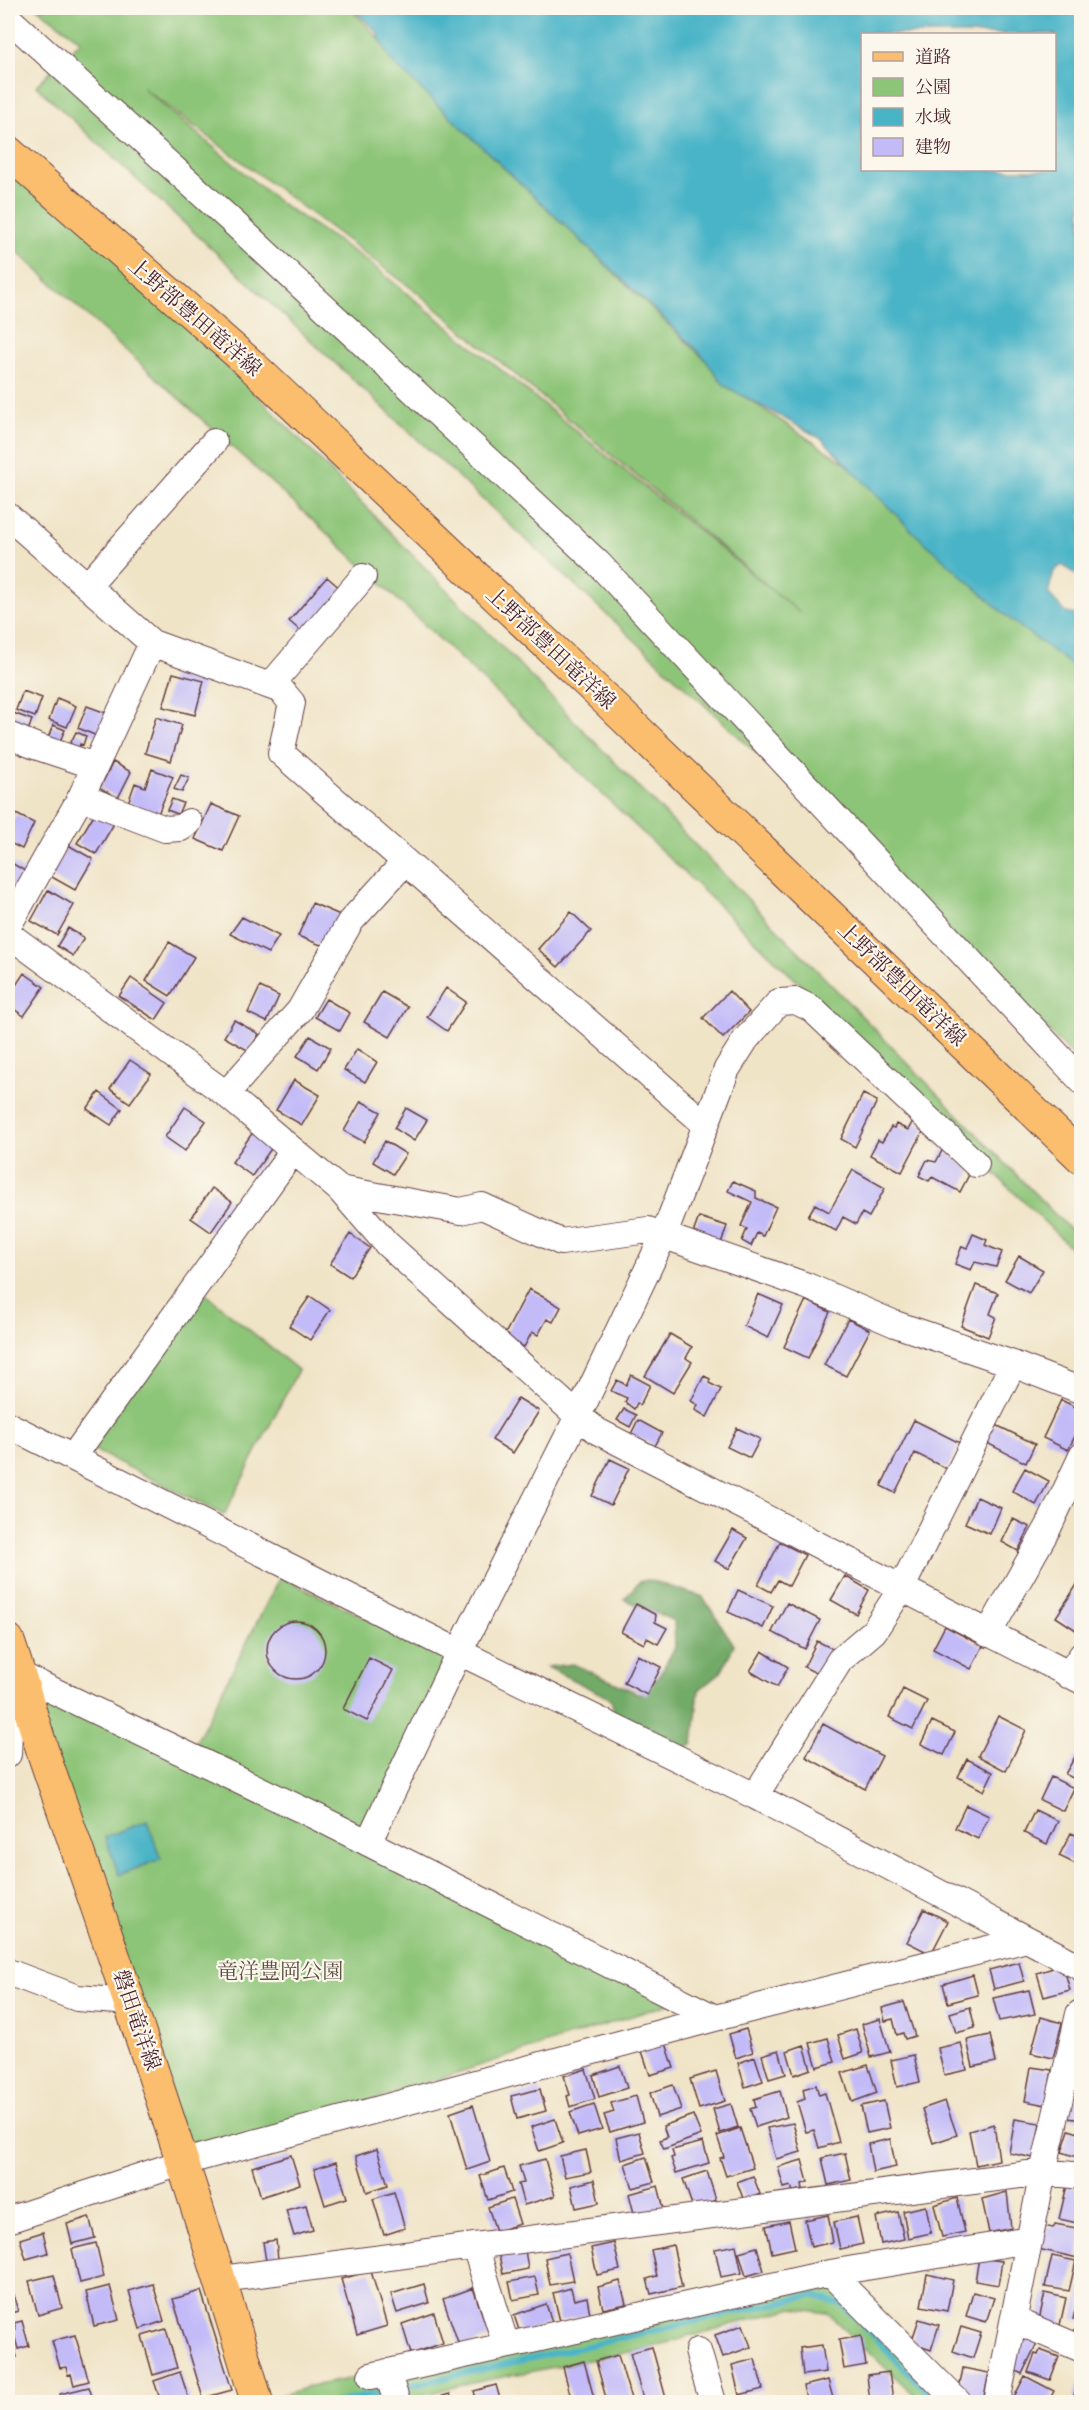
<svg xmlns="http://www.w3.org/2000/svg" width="1089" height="2410" font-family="'Old Standard TT','Noto Serif JP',serif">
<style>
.green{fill:#8dc578;stroke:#6c7252;stroke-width:1.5;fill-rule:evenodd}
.forest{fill:#72aa68;stroke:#5e644a;stroke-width:1.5}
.water{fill:#4ab4c7;stroke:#4a6a79;stroke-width:1.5;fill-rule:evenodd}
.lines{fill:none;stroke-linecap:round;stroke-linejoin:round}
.stream{stroke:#4ab4c7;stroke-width:6}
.building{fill:#c3bbf8}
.minor-casing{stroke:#633d42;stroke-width:28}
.major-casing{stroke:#633d42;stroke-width:34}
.minor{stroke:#fff;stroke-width:26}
.major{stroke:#fbbe6e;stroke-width:32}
.labels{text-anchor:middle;stroke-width:4.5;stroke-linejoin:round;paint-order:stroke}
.street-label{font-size:21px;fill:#4a1f2b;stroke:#fbf7ec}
.park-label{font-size:21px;fill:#5e5142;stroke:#fbf7ec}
</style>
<rect width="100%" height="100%" fill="#fbf7ec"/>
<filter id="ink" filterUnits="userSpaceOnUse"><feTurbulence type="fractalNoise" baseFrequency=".0167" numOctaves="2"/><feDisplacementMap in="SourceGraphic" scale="12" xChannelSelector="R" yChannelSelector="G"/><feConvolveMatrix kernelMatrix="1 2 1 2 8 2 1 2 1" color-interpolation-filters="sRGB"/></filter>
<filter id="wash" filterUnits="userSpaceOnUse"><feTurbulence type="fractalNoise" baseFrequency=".008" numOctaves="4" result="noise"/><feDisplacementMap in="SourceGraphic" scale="24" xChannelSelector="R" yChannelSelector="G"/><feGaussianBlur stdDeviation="1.35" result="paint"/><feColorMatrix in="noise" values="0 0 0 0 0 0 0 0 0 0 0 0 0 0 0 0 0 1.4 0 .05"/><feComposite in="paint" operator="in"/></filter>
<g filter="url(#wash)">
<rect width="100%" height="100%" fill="#f0e4c7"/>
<path class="green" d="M37 8H350L470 135 742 395 848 465 1081 671V1064L954 936 36 86 81 41ZM143 88 418 293 800 613 366 260 280 203Z
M8 140 1081 1241V1258C843 1024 602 792 359 563 243 455 124 350 8 243Z
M196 1286 298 1370 224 1515 82 1444Z
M280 1577 455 1660 365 1841 189 1756Z
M19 1673 681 2000 184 2162Z
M839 2271 960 2402H922L827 2313 793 2308 645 2349 462 2385 395 2402H258L312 2386 398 2370Z"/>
<path class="forest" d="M649 1580 703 1597 734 1645 721 1672 699 1690 693 1744 675 1756 618 1728 611 1699 547 1667 573 1664 640 1694 658 1678 675 1647 674 1621 624 1599 640 1581Z"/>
<path class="water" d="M352 8H1081V578L1062 565 1054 571 1048 593 1066 613 1081 616V672L1011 620 911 530 822 439 725 386 700 353 390 60 377 32ZM862 34H1054V170H862Z
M147 1821 161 1859 119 1875 105 1837Z"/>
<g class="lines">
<path class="stream" d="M400 2388 813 2295 843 2305 937 2402
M341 2402 387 2391"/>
</g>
<g id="blocks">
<path class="building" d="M327 577 342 590 304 634 289 621Z
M173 673 204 681 195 715 163 707Z
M23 691 42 698 35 717 16 710Z
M57 698 76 706 67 727 49 720Z
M87 706 106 713 97 736 78 728Z
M8 711 32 720 28 731 8 723Z
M156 717 182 725 171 761 145 753Z
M53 725 65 730 59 743 48 738Z
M76 732 86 736 83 745 80 744 79 748 70 744Z
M113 762 131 772 118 798 100 788Z
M152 769 173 777 158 814 128 803 135 783 145 787Z
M181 775 189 778 182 792 174 789Z
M172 799 183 803 178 814 167 810Z
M211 804 239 816 223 851 195 839Z
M96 811 115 822 96 854 77 843Z
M16 814 34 823 22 849 8 842V830Z
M68 845 93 859 75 890 50 876Z
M8 861 27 872 8 906Z
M48 890 74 905 57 935 31 921Z
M312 903 340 915 326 947 298 936Z
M571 912 591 931 558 967 538 949Z
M242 917 279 936 268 953 230 934Z
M68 928 84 938 73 956 57 946Z
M169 942 194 957 170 996 146 981Z
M24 973 44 987 24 1016 8 1005V997Z
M131 978 167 1003 156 1020 119 996Z
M260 987 279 996 267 1022 248 1013Z
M446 988 466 1002 447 1031 427 1017Z
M729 991 749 1012 723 1038 703 1018Z
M382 992 408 1007 390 1037 364 1022Z
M326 999 350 1013 340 1031 315 1017Z
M234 1020 259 1034 249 1051 224 1037Z
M310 1036 331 1048 318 1069 297 1056Z
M357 1049 377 1062 365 1082 344 1070Z
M130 1060 151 1074 130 1103 110 1089Z
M294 1080 320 1095 302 1125 276 1110Z
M99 1092 122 1109 111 1125 87 1109Z
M863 1094 877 1101 855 1147 841 1139Z
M361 1101 381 1112 364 1142 344 1131Z
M185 1107 206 1121 185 1151 165 1137Z
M406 1108 427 1120 414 1141 394 1128Z
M913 1121 925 1128 902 1172 870 1155 878 1140 882 1142 891 1127 894 1128 896 1124 908 1130Z
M253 1132 273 1146 252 1176 232 1162Z
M385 1141 406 1154 393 1174 373 1162Z
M943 1149 971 1171 960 1192 932 1177 929 1181 919 1176 927 1160 936 1162Z
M853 1170 885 1188 869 1217 862 1213 856 1224 843 1217 836 1231 808 1216 815 1204 829 1212Z
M733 1181 756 1191V1198L776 1207 763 1236 757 1233 751 1246 742 1241 747 1229 741 1226 752 1202 728 1191Z
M212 1188 232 1202 211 1232 191 1218Z
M699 1217 727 1226 720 1246 692 1236Z
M350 1234 370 1248 350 1277 330 1264Z
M973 1234 987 1240 985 1245 1002 1252 996 1267 975 1262 971 1270 955 1264 962 1246 967 1248Z
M1019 1256 1043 1270 1029 1293 1005 1280Z
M976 1285 998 1293 990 1314 996 1317 988 1337 961 1326Z
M529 1289 561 1307 553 1322 547 1319 538 1335 532 1332 524 1347 504 1336Z
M758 1294 783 1305 768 1338 744 1326Z
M310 1296 330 1310 310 1340 289 1326Z
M806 1300 830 1312 808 1358 784 1347Z
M848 1319 870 1330 846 1376 824 1365Z
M670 1334 692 1347 686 1358 692 1362 673 1393 645 1376Z
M631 1375 650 1385 640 1405 637 1403 634 1409 625 1402 627 1398 611 1391 617 1380 626 1385Z
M704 1376 710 1379 709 1383 721 1389 707 1417 695 1410 698 1405 691 1401Z
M518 1398 539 1411 513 1453 492 1440Z
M1061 1400 1082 1410V1422L1068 1450 1043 1438Z
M624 1409 636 1415 630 1427 617 1420Z
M638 1420 662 1433 655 1446 631 1434Z
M914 1420 960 1443 947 1469 915 1453 895 1493 881 1486Z
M994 1424 1035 1444 1026 1463 985 1442Z
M737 1428 760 1439 750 1458 727 1447Z
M610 1459 629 1468 611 1505 592 1496Z
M1025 1468 1049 1481 1036 1505 1012 1491Z
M977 1497 1001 1508 990 1534 965 1523Z
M1013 1519 1030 1527 1018 1551 1002 1542Z
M733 1530 747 1538 729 1569 715 1561Z
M780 1542 805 1555 789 1586 778 1580 771 1592 758 1585Z
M845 1576 869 1590 856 1614 831 1600Z
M1082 1577V1634L1056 1617Z
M738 1590 773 1606 763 1628 728 1612Z
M787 1603 820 1620 805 1649 772 1632Z
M636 1604 656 1615 655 1622 667 1628 658 1644 647 1638 644 1644 621 1632Z
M267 1650a29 29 0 1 1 58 0a29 29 0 1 1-58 0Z
M945 1626 983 1646 971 1669 933 1649Z
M817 1641 835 1650 822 1676 804 1667Z
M762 1651 788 1667 777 1687 750 1671Z
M637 1655 661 1667 647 1695 624 1683Z
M369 1658 393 1670 367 1721 343 1709Z
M903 1689 927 1701 913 1729 889 1717Z
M998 1716 1026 1730 1006 1771 978 1756Z
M932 1721 955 1732 944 1755 921 1744Z
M823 1724 882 1756 865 1789 806 1757Z
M1076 1755 1082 1758V1783L1065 1774Z
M967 1759 993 1772 984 1791 958 1777Z
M1051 1777 1074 1788 1063 1811 1040 1800Z
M966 1805 989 1816 978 1839 955 1828Z
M1035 1810 1058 1821 1047 1844 1024 1833Z
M1071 1833 1082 1838V1867L1059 1856Z
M924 1909 948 1921 931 1954 907 1942Z
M1019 1962 1024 1981 994 1989 989 1970Z
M1063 1965 1070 1990 1044 1997 1037 1973Z
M973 1975 978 1995 948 2003 943 1984Z
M1029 1990 1035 2014 999 2021 993 1998Z
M904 2002 915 2036 905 2039 903 2033 897 2035 893 2019 885 2021 882 2008Z
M970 2007 975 2028 956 2033 950 2013Z
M1041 2017 1062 2023 1053 2058 1031 2053Z
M880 2019 890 2052 871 2057 862 2024Z
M746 2029 753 2052 736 2058 729 2034Z
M856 2029 863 2053 845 2059 838 2035Z
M990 2035 996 2062 973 2067 967 2040Z
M828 2038 835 2062 817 2067 810 2043Z
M666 2043 674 2068 650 2075 642 2051Z
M961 2043 967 2070 944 2075 938 2048Z
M804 2045 811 2069 794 2075 787 2051Z
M779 2050 786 2074 769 2079 762 2055Z
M914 2055 920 2082 897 2087 891 2060Z
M755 2057 763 2081 745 2087 738 2063Z
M868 2065 877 2093 852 2102 842 2073Z
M620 2066 627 2088 599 2097 593 2075Z
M1031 2067 1052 2070 1046 2105 1025 2101Z
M586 2069 595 2099 570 2107 567 2096 570 2095 564 2076Z
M716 2071 725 2101 699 2109 690 2079Z
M673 2085 681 2109 657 2117 650 2093Z
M816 2085 819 2095 825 2093 839 2142 819 2148 814 2130 806 2132 797 2102 805 2099 803 2089Z
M540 2089 546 2111 517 2119 511 2096Z
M780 2091 787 2117 756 2127 750 2109 756 2107 754 2099Z
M636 2096 643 2122 610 2132 604 2115 614 2112 611 2103Z
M1072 2096 1082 2098V2120L1068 2118Z
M884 2101 890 2128 867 2133 861 2106Z
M945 2101 957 2135 933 2143 922 2109Z
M594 2104 602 2129 578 2136 570 2112Z
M731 2104 738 2127 720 2133 713 2109Z
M473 2105 490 2162 467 2170 450 2113Z
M693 2115 701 2135 664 2149 660 2140 667 2137 663 2126Z
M555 2119 563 2143 539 2151 531 2127Z
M1015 2119 1040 2123 1034 2158 1009 2153Z
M793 2123 801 2152 776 2159 767 2128Z
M994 2124 999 2160 976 2165 969 2131Z
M740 2128 753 2168 726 2176 720 2158 724 2157 717 2136Z
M1069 2130 1082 2134 1080 2158 1062 2152Z
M639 2132 645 2153 621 2160 616 2138Z
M890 2139 896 2167 873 2172 868 2144Z
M703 2142 709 2163 676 2173 671 2158 674 2157 672 2150Z
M377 2149 388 2185 367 2192 356 2156Z
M586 2150 591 2172 565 2177 560 2156Z
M845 2153 851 2180 828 2185 822 2158Z
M291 2155 300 2184 261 2197 252 2167Z
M646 2157 654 2182 633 2188 625 2164Z
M545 2159 555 2196 524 2205 518 2184 524 2183 519 2166Z
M802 2160 808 2182 802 2184 803 2189 793 2192 791 2186 784 2188 778 2167Z
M336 2162 347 2198 325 2205 314 2169Z
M504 2168 512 2192 488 2200 480 2176Z
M707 2171 716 2200 693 2208 683 2179Z
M753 2176 760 2194 744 2201 737 2182Z
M594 2180 599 2203 576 2208 571 2186Z
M1067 2185 1082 2188V2224L1059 2219Z
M658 2186 664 2209 635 2217 629 2194Z
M394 2192 405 2228 384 2235 373 2199Z
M1007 2192 1011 2228 989 2233 982 2199Z
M957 2198 965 2232 942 2237 934 2205Z
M512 2199 520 2224 496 2231 488 2207Z
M306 2205 313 2230 294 2236 286 2210Z
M926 2206 931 2233 908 2238 903 2211Z
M898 2212 904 2239 881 2244 876 2217Z
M828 2215 833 2242 811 2247 805 2220Z
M89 2217 95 2238 72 2244 67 2224Z
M857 2217 863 2244 840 2249 834 2222Z
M789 2221 795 2248 772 2253 766 2226Z
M1055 2224 1082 2229 1078 2258 1038 2249 1043 2226 1053 2228Z
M43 2232 48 2253 26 2259 20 2239Z
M276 2240 278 2259 266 2261 263 2242Z
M96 2243 104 2277 80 2283 72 2249Z
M614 2243 620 2270 597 2275 591 2248Z
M673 2245 682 2287 651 2294 647 2279 657 2276 651 2250Z
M736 2245 742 2273 721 2277 715 2249Z
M757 2247 764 2271 746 2276 739 2252Z
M525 2250 528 2269 503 2274 499 2255Z
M567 2253 573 2281 550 2285 545 2258Z
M1052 2256 1076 2261 1069 2291 1045 2287Z
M979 2258 1002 2261 998 2285 975 2281Z
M371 2271 387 2326 357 2335 341 2279Z
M927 2274 953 2280 947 2311 921 2306Z
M54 2275 62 2308 38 2315 29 2281Z
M8 2277 18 2311 8 2314Z
M535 2277 539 2295 513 2300 509 2282Z
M620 2281 626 2304 603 2309 598 2287Z
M153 2284 164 2321 140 2329 129 2291Z
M424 2284 429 2303 397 2313 391 2294Z
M110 2286 119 2320 94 2326 86 2292Z
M473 2288 490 2337 460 2348 443 2299Z
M571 2288 574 2300 587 2297 590 2314 560 2321 553 2293Z
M1081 2288 1082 2289V2321L1073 2319Z
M201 2291 232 2390 203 2398 173 2299Z
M973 2292 994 2298 986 2322 966 2316Z
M1045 2293 1066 2298 1060 2325 1039 2320Z
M546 2304 552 2322 520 2333 514 2315Z
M434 2313 443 2343 411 2354 402 2324Z
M919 2319 939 2325 931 2350 911 2343Z
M22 2321 29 2346 18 2349 13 2331 16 2330 14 2323Z
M743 2325 751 2347 723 2357 715 2335Z
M961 2327 981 2333 973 2358 953 2351Z
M166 2329 177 2368 153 2375 142 2336Z
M75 2335 89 2381 74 2385 71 2374 68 2375 66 2367 60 2368 52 2341Z
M861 2336 866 2365 844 2369 839 2340Z
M1023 2336 1037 2343 1022 2374 1014 2370V2358Z
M12 2341 17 2357 8 2360V2342Z
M822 2345 826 2372 803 2375 800 2348Z
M652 2347 667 2402H644L630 2353Z
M1040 2350 1059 2357 1050 2380 1028 2372 1035 2354 1038 2355Z
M618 2355 632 2402H607L596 2361Z
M755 2359 763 2389 739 2395 732 2365Z
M584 2361 595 2402H572L563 2367Z
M963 2368 989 2373 983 2401 958 2396Z
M180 2372 190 2402H161L154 2381Z
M889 2372 893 2400 870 2402 867 2375Z
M1025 2376 1054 2391 1048 2402H1025L1014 2397Z
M828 2380 834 2402H807L803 2386Z
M1078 2384 1082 2385V2401L1073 2398Z
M496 2385 501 2402H477L474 2391Z
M89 2387 94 2402H63L60 2394Z
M450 2394 453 2402H422Z"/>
</g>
</g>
<g filter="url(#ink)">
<use href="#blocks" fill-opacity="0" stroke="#633d42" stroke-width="1.5"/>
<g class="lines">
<g class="minor-casing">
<path id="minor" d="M8 18 236 225 598 563 1082 1081
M8 516 152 643 281 690 292 703 281 753 706 1125
M87 586 214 442
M270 686 363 577
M8 735 35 746 95 766
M81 797 165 829 181 828 189 822
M8 926 81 797 152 643
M8 934 226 1094 339 1189 387 1244 578 1416 597 1431 1082 1681
M226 1094 300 1010 350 922 405 862
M339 1189 461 1211 482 1206 561 1242 648 1230 807 1286 895 1324 1013 1364 1082 1391
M8 1425 459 1652 755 1796 1082 1968
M73 1457 293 1151
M988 1634 1049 1526 1082 1456
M8 1669 317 1817 715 2018
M1068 1675 1082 1655
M8 1754 9 1734 28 1708
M755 1796 840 1660 874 1631 901 1589 1013 1364
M368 1843 459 1652 578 1416 664 1235 727 1069 746 1039 779 1002 796 1001 812 1009 976 1164
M8 1972 77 1998 131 2002
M8 2220 184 2162 715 2018 1027 1939
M475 2246 506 2345
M830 2273 958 2402
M221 2279 1043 2172 1082 2176
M1014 2320 1082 2349
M698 2351 713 2402
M387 2372 397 2402
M371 2376 830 2273 1029 2240
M997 2402 1043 2172 1079 2014 1082 2012"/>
</g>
<g class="major-casing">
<path id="major" d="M8 152 249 363 605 699 1082 1158
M8 1640C23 1683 34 1727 49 1770 123 1979 194 2189 257 2402"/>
</g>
<use href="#minor" class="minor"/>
<use href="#major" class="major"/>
</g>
</g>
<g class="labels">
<g class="street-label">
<text transform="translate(195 317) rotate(41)" y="7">上野部豊田竜洋線</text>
<text transform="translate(551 648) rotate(43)" y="7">上野部豊田竜洋線</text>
<text transform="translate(902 984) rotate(44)" y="7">上野部豊田竜洋線</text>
<text transform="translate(137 2020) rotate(71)" y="7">磐田竜洋線</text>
</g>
<g class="park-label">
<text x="280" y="1978">竜洋豊岡公園</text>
</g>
</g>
<rect width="1089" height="2410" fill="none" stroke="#fbf7ec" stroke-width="30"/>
<rect x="861" y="33" width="195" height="138" fill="#fbf7ec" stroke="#b4a19f" stroke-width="1.5"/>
<rect x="873" y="52" width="30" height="9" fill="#fbbe6e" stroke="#b4a19f" stroke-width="1.5"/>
<text x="915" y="63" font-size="18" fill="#4a1f2b">道路</text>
<rect x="873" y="78" width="30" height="18" fill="#8dc578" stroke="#b4a19f" stroke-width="1.5"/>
<text x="915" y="93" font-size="18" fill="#4a1f2b">公園</text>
<rect x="873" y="108" width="30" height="18" fill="#4ab4c7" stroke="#b4a19f" stroke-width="1.5"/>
<text x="915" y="123" font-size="18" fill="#4a1f2b">水域</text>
<rect x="873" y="138" width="30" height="18" fill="#c3bbf8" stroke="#b4a19f" stroke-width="1.5"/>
<text x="915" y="153" font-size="18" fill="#4a1f2b">建物</text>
</svg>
